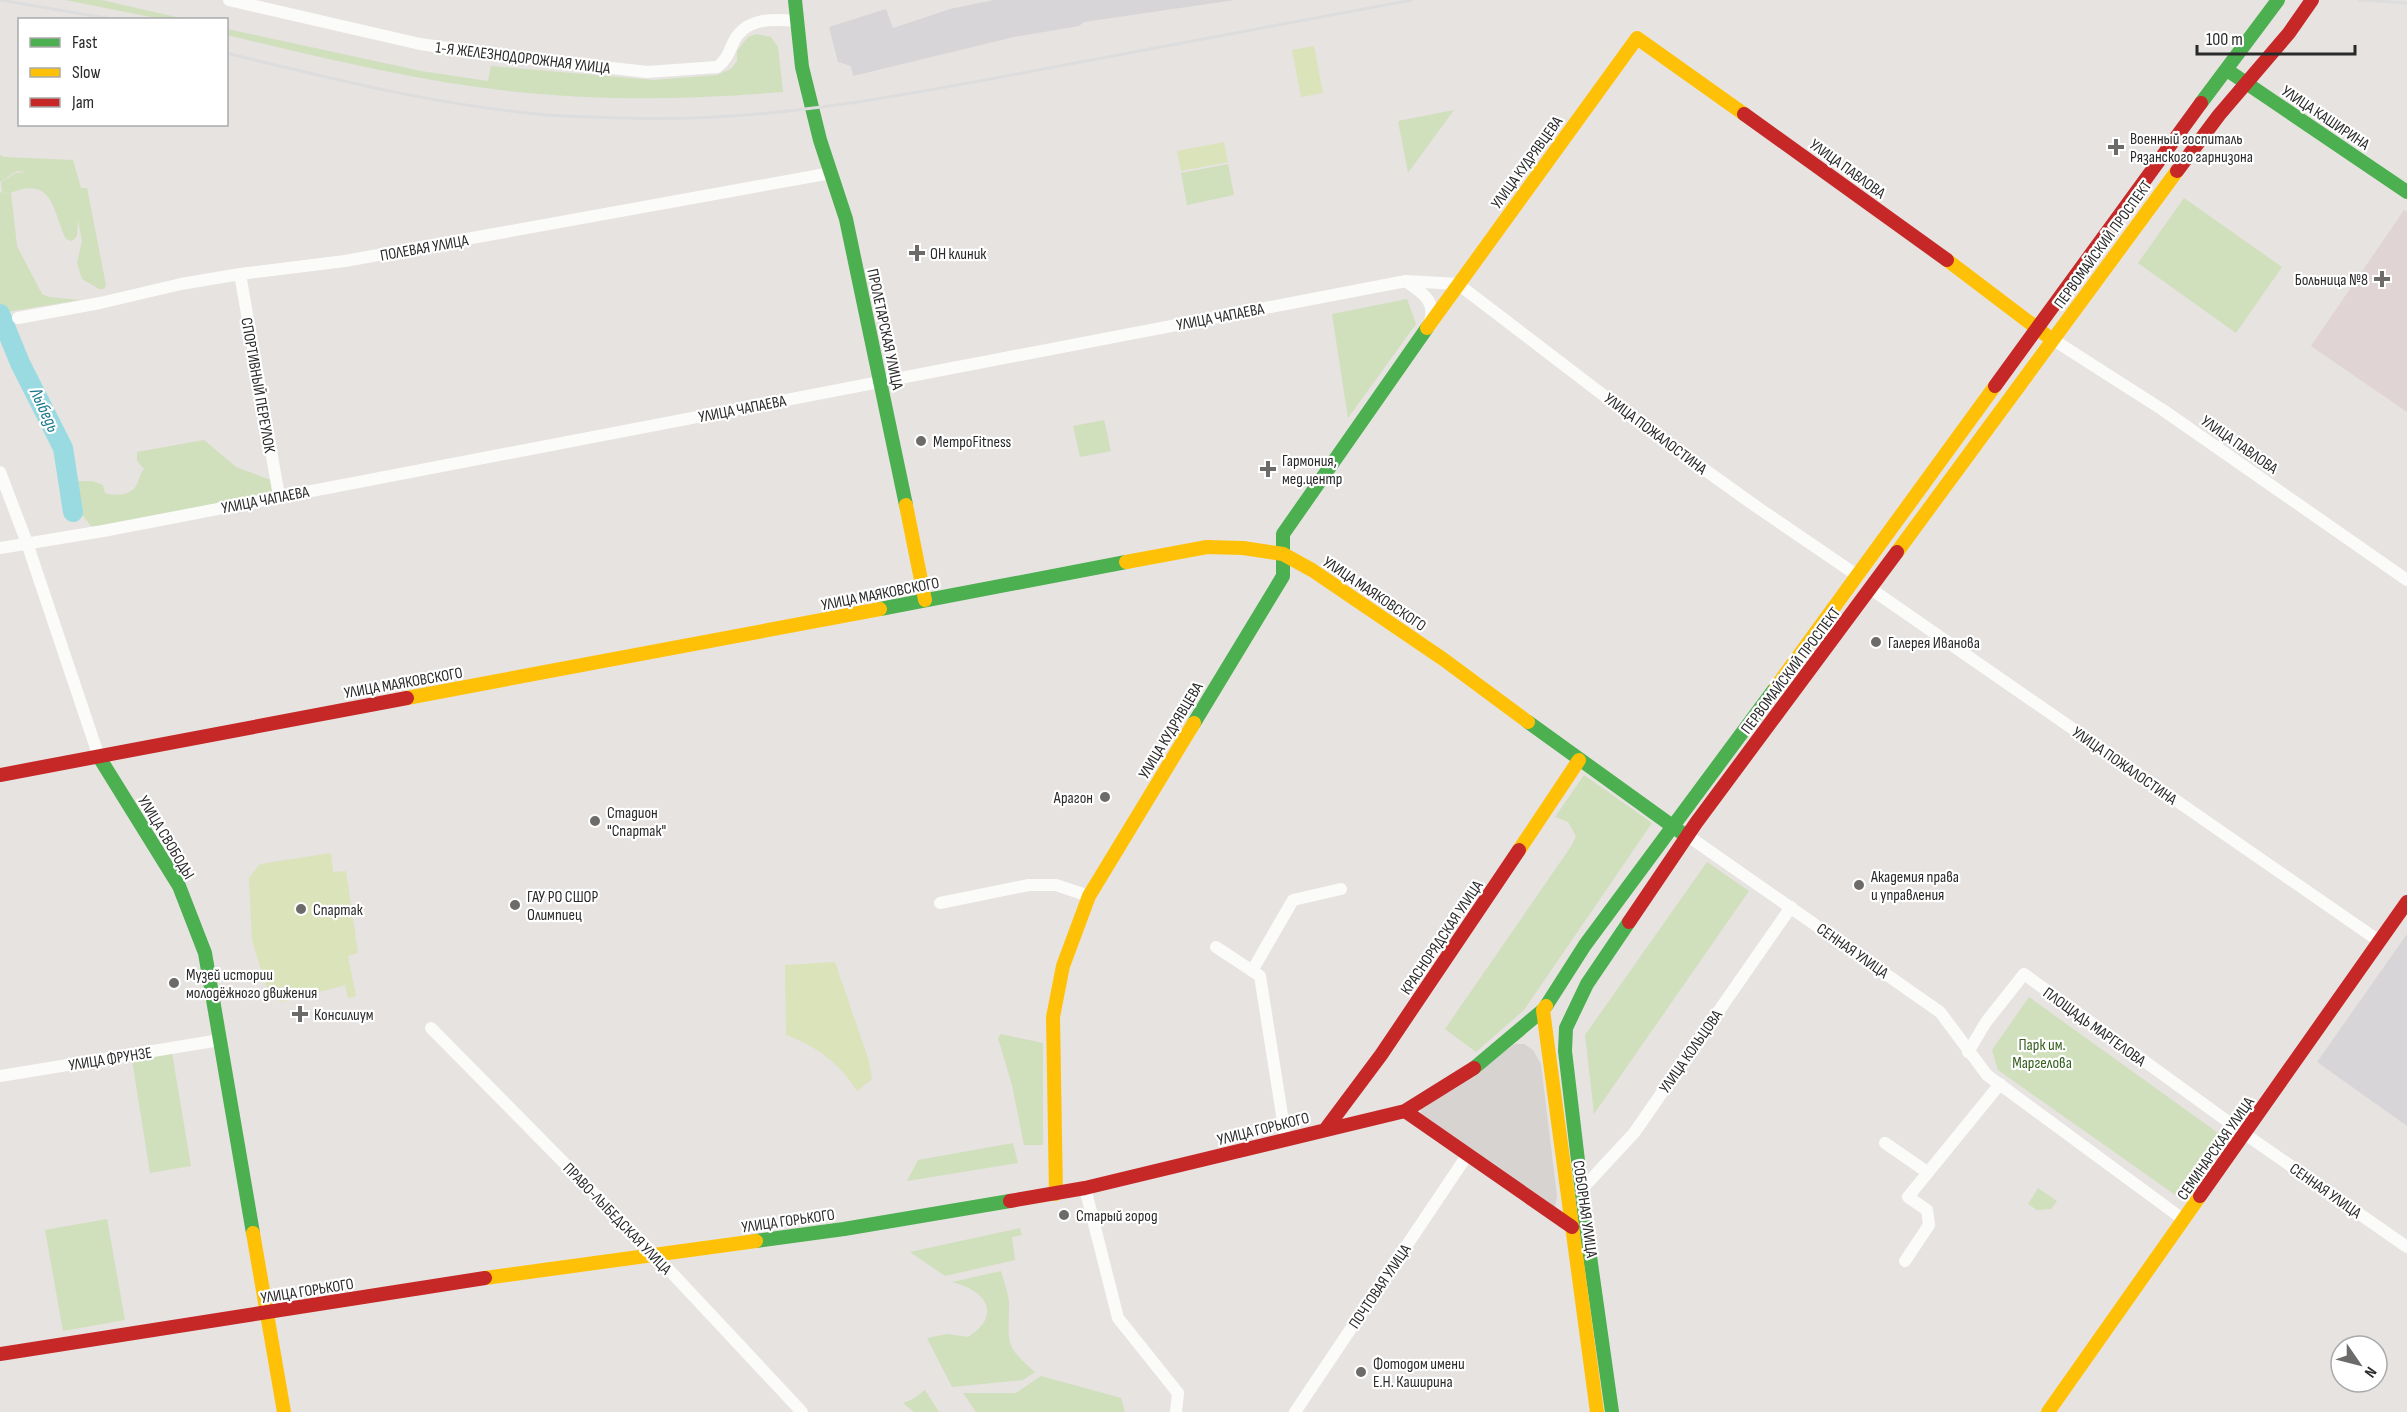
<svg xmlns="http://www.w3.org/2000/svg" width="2407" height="1412" font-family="'Sofia Sans Condensed',sans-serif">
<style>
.industrial{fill:#d7d5d7}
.medical{fill:#e0d4d4}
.green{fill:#d0dfbc}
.pitch{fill:#dae3ba}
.plaza{fill:#d7d3d0}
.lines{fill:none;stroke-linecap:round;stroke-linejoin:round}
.river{stroke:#9adbe2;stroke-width:20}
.street{stroke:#fbfbfa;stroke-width:12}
.fast{stroke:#4caf50;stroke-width:14}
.slow{stroke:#ffc107;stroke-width:14}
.jam{stroke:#c62828;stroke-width:14}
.rail{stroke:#ddddde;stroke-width:3}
.poi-dot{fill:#6c6b6a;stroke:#fff;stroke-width:2}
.labels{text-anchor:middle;stroke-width:4.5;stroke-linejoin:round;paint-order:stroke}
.street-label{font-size:16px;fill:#2a2a2a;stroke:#fff}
.poi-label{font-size:16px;fill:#2a2a2a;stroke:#fff;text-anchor:start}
.park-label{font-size:16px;fill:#376020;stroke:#fff}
.water-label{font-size:18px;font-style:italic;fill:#19788e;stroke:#fff}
</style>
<rect width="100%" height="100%" fill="#e7e3e0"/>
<path class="industrial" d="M994 0H1235L1084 22 1079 26 1014 37 853 76 851 66 838 62 829 27 886 9 893 28 950 9Z
M2407 934V1126L2317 1062Z"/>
<path class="medical" d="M2404 210 2407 212V412L2311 346Z"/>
<path class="green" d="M65 0H101L185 19H161Z
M227 29 421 71 488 81 491 66 653 80 717 75 731 69 737 61V51L748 37 756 34 771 37 778 47 783 92C697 99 612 101 527 93 425 83 326 59 227 35Z
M1454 110 1408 173 1398 121Z
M0 155 5 157 73 160 81 188H87L106 285 104 289H99L82 279 77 263 82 241 74 199 78 220 77 236 72 241 66 239C52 211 54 174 8 194L11 193 17 246 42 294 49 297 80 300 0 313V192L8 194 2 192 1 182 16 173 27 172 17 171 0 182Z
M1228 164 1234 195 1187 205 1181 173Z
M2184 198 2282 267 2236 333 2138 263Z
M1407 299 1416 324 1348 418 1332 314Z
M1104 420 1111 451 1080 457 1073 426Z
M204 440 236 467 271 480 275 494 93 528 78 510 73 485 78 481H92L103 485 105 493C113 496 131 496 136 486 140 480 138 477 144 469L137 461V452Z
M1584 775 1652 823 1524 1010 1476 1052 1445 1029 1572 845 1576 836 1568 822 1555 817Z
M1707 862 1749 891 1594 1114 1585 1035Z
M2029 997 2225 1138 2181 1199 1998 1070 1992 1050Z
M1001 1034 1043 1043V1145H1024L1012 1085 998 1038Z
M172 1053 191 1166 150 1173 132 1060Z
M1013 1143 1018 1163 907 1181 918 1160Z
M2038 1188 2057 1201 2051 1209 2037 1210 2028 1204Z
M107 1219 125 1320 63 1331 45 1230Z
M1020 1228 1022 1235 1012 1237 1015 1260 945 1276 910 1252Z
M1001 1271C1004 1282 1009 1294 1009 1304 1009 1342 1003 1345 1035 1372L1023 1380 952 1387 927 1338 947 1334 968 1337C1003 1315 986 1290 952 1282Z
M1041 1376 1121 1398 1125 1412H976L963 1393H1016Z
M925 1390 939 1412H914L903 1403 913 1399Z"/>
<path class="pitch" d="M1314 46 1323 93 1301 97 1292 50Z
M1224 142 1228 162 1181 171 1177 151Z
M331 853 333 872 346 871 358 953 348 956 356 996 348 998 345 985 282 1002 269 996 252 940 249 878 260 864Z
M835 962 869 1061 872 1079 857 1091C840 1063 816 1046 786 1035L785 965Z"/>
<path class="plaza" d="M1515 1044H1524L1533 1050 1541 1064 1557 1196 1555 1208 1420 1117 1421 1110Z"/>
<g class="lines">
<path class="river" d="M0 314 20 363 63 448 73 512"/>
<path class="street" d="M229 0 420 44 490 54 647 72 717 67C726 61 729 52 733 43 745 17 773 19 797 21
M240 274 279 496
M1407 282C1422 293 1436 300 1430 321
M18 318 100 303 181 284 240 274 345 261 831 173
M2052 339 2163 410 2407 580
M0 472 27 543 99 757
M0 548 103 531 1406 281 1458 284 1641 424 1754 505 1858 576
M1871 589 2379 941
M1688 836 1940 1012 1987 1075 2184 1220
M940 903 1029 885H1056L1089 896
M1216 947 1260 976 1286 1140
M1252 971 1293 900 1341 889
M431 1028 656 1256 802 1412
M1968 1052 1986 1022 2024 974 2245 1134 2407 1247
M0 1076 220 1040
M1885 1143 1927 1172
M1085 1188 1118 1318 1178 1393 1176 1412
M1582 1189 1634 1133 1791 907
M1905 1261 1929 1225 1927 1210 1908 1197 2000 1084
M1295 1412 1464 1160"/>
<path class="fast" d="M795 0 802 67 820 140 846 219 906 505
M2227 70 2407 192
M2201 103 2278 0
M880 609 1126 562
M1528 722 1682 833
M1194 723 1283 576V534L1427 328
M99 757 179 886 205 953 253 1233
M1546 1006 1585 945 1776 687
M1474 1068 1543 1010
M756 1241 844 1229 1010 1201
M1612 1412 1586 1228 1565 1051 1566 1028 1587 984 1629 922"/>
<path class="slow" d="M1947 260 2046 335
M1427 328 1637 38 1744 114
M906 505 925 600
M1897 552 2177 171
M1126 562 1207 547 1243 548 1283 554 1312 570 1443 659 1528 722
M1776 687 1995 386
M407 698 880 609
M1519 850 1579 760
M1546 1006 1543 1010 1597 1412
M1056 1194 1053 1017 1063 966 1089 896 1194 723
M253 1233 284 1412
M485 1278 756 1241
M2048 1412 2200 1196"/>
<path class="jam" d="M1744 114 1947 260
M2177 171 2219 115 2289 33 2312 0
M1995 386 2201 103
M0 775 407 698
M1629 922 1696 823 1897 552
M1405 1111 1572 1227
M1325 1130 1381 1055 1519 850
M2200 1196 2407 902
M1010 1201 1085 1188 1405 1111 1474 1068
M0 1354 485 1278"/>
<path class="rail" d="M0 0 118 20
M2359 0 2407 3
M226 53C326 77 427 103 528 113 560 117 593 117 625 118 765 123 901 96 1038 70 1162 47 1287 23 1412 0"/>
</g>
<g class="poi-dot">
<path d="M2113 138h6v6h6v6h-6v6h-6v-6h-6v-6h6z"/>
<path d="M914 244h6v6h6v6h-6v6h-6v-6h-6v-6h6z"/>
<path d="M2379 270h6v6h6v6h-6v6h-6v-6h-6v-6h6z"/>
<circle cx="921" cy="441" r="6"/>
<path d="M1265 460h6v6h6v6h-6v6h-6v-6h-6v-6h6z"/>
<circle cx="1876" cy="642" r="6"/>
<circle cx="1105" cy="797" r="6"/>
<circle cx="595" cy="821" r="6"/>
<circle cx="1859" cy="885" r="6"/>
<circle cx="515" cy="905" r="6"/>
<circle cx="301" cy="909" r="6"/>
<circle cx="174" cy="983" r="6"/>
<path d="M297 1005h6v6h6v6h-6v6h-6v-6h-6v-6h6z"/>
<circle cx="1064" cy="1215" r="6"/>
<circle cx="1361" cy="1372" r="6"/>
</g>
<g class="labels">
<g class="street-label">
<text transform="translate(523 57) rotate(7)" y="6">1-Я ЖЕЛЕЗНОДОРОЖНАЯ УЛИЦА</text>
<text transform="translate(2326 117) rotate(34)" y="6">УЛИЦА КАШИРИНА</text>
<text transform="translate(1526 162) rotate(-54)" y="6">УЛИЦА КУДРЯВЦЕВА</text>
<text transform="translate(1848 168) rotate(36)" y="6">УЛИЦА ПАВЛОВА</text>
<text transform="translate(2102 244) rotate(-54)" y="6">ПЕРВОМАЙСКИЙ ПРОСПЕКТ</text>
<text transform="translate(424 247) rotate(-10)" y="6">ПОЛЕВАЯ УЛИЦА</text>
<text transform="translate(1220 316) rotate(-11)" y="6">УЛИЦА ЧАПАЕВА</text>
<text transform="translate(886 329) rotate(78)" y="6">ПРОЛЕТАРСКАЯ УЛИЦА</text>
<text transform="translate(259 385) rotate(80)" y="6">СПОРТИВНЫЙ ПЕРЕУЛОК</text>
<text transform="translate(742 408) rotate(-11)" y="6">УЛИЦА ЧАПАЕВА</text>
<text transform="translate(1656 433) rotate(37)" y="6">УЛИЦА ПОЖАЛОСТИНА</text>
<text transform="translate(2240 444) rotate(35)" y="6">УЛИЦА ПАВЛОВА</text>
<text transform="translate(265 499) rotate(-11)" y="6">УЛИЦА ЧАПАЕВА</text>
<text transform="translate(880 593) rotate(-11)" y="6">УЛИЦА МАЯКОВСКОГО</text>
<text transform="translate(1375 593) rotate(34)" y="6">УЛИЦА МАЯКОВСКОГО</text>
<text transform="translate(1790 670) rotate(-53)" y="6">ПЕРВОМАЙСКИЙ ПРОСПЕКТ</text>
<text transform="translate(403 682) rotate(-10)" y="6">УЛИЦА МАЯКОВСКОГО</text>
<text transform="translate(1170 730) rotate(-59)" y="6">УЛИЦА КУДРЯВЦЕВА</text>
<text transform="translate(2125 765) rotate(35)" y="6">УЛИЦА ПОЖАЛОСТИНА</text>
<text transform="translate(167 837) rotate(59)" y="6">УЛИЦА СВОБОДЫ</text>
<text transform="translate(1441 937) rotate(-56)" y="6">КРАСНОРЯДСКАЯ УЛИЦА</text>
<text transform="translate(1853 950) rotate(35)" y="6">СЕННАЯ УЛИЦА</text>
<text transform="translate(2095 1026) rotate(36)" y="6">ПЛОЩАДЬ МАРГЕЛОВА</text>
<text transform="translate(1690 1051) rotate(-55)" y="6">УЛИЦА КОЛЬЦОВА</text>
<text transform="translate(110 1058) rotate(-9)" y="6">УЛИЦА ФРУНЗЕ</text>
<text transform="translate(1263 1128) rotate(-14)" y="6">УЛИЦА ГОРЬКОГО</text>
<text transform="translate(2215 1148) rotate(-55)" y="6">СЕМИНАРСКАЯ УЛИЦА</text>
<text transform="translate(2326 1190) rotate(35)" y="6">СЕННАЯ УЛИЦА</text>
<text transform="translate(1586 1209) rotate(82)" y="6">СОБОРНАЯ УЛИЦА</text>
<text transform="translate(618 1218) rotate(46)" y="6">ПРАВО-ЛЫБЕДСКАЯ УЛИЦА</text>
<text transform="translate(788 1220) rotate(-8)" y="6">УЛИЦА ГОРЬКОГО</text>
<text transform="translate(1379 1286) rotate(-56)" y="6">ПОЧТОВАЯ УЛИЦА</text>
<text transform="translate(307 1290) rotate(-9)" y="6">УЛИЦА ГОРЬКОГО</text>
</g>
<g class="poi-label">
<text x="2130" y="144">Военный госпиталь<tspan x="2130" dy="18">Рязанского гарнизона</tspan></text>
<text x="930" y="259">ОН клиник</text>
<text x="2368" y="285" text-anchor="end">Больница №8</text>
<text x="933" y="447">МетроFitness</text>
<text x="1282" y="466">Гармония,<tspan x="1282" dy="18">мед.центр</tspan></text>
<text x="1888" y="648">Галерея Иванова</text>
<text x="1093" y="803" text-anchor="end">Арагон</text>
<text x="607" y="818">Стадион<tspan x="607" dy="18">"Спартак"</tspan></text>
<text x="1871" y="882">Академия права<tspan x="1871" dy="18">и управления</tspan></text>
<text x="527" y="902">ГАУ РО СШОР<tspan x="527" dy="18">Олимпиец</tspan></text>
<text x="313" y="915">Спартак</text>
<text x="186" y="980">Музей истории<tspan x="186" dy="18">молодёжного движения</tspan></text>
<text x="314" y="1020">Консилиум</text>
<text x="1076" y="1221">Старый город</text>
<text x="1373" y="1369">Фотодом имени<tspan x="1373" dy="18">Е.Н. Каширина</tspan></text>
</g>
<g class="park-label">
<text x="2042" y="1050">Парк им.<tspan x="2042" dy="18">Маргелова</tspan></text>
</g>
<g class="water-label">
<text transform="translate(45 410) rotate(65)" y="6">Лыбедь</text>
</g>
</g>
<rect x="18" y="18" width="210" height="108" fill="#ffffff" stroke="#aaaaaa" stroke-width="1.5"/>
<rect x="30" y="38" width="30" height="9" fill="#4caf50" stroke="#aaaaaa" stroke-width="1.5"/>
<text x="72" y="48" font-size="18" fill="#2a2a2a">Fast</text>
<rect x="30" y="68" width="30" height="9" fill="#ffc107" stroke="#aaaaaa" stroke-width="1.5"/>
<text x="72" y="78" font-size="18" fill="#2a2a2a">Slow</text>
<rect x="30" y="98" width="30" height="9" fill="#c62828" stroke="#aaaaaa" stroke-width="1.5"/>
<text x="72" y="108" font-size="18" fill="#2a2a2a">Jam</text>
<g transform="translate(2359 1364) rotate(125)"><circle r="28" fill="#ffffff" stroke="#aaaaaa" stroke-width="1.5"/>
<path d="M0-4.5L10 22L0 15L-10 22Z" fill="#6c6b6a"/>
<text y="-9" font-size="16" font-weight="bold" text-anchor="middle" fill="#2a2a2a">N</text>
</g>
<path d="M2197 45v9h158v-9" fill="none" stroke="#2a2a2a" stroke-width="3"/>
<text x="2206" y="45" font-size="18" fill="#2a2a2a" stroke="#ffffff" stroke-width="4.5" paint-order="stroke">100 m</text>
</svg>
